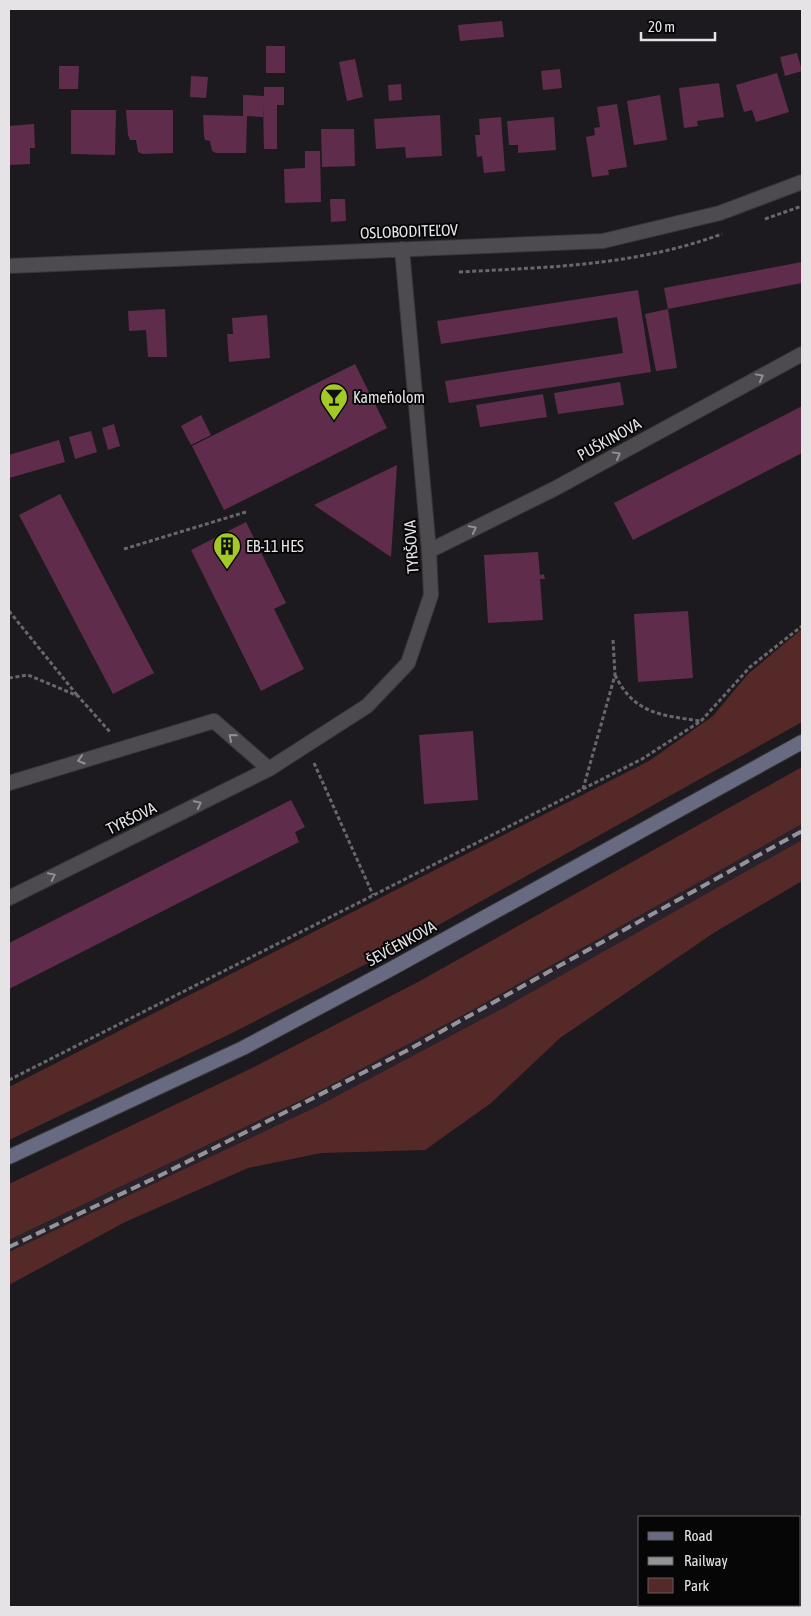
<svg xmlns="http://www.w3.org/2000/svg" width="811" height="1616" font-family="'Asap Condensed',sans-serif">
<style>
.built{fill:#28222c}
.green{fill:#562929}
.building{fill:#602c4b}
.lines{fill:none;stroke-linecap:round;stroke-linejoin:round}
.minor-casing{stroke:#383739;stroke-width:16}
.secondary-casing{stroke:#383739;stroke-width:16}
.path{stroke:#6a676c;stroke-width:3;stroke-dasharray:4 2.5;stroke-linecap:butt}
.minor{stroke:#4d4b50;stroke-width:14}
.secondary{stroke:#686a82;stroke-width:14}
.rail{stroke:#959397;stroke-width:4;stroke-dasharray:10 5;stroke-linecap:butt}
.oneway{stroke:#918f94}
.labels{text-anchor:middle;stroke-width:4;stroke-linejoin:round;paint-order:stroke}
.street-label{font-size:16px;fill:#e5e3e6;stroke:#070607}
.poi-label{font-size:16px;fill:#e5e3e6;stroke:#070607;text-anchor:start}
</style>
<rect width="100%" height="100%" fill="#1d1a1f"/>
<path class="built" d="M802 824V840L505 1007 316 1107 9 1252V1240L312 1095 465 1014Z"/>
<path class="green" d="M802 629V722L399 947 232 1033 9 1140V1087L649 761 713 716 748 674Z
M802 767V824L465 1014 312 1095 9 1240V1184L250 1069 418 982Z
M802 840V881L715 932 560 1038 491 1103 425 1150 321 1153 248 1168 125 1222 9 1285V1252L316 1107 505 1007Z"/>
<path class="building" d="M502 21 504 37 460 41 458 25Z
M266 46H285V73H266Z
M797 53 802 71 785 76 780 57Z
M355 59 363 97 347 101 339 62Z
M59 66H79L78 89H59Z
M560 69 562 88 543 90 541 71Z
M777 73 789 112 756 122 752 110 744 112 736 85Z
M191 76 208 77 206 98 190 97Z
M719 83 724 117 697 121 698 126 684 128 679 88Z
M401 84 402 100 389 101 388 85Z
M264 87H284V105H277V149H264L263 103V117L247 116 246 153H216L212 151 210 141 205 140 204 136 203 115 243 116V95L264 96Z
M660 95 667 140 634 145 627 101Z
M617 104 627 167 608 170 609 175 592 177 586 137 595 135 594 128 600 127 597 107Z
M71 110H116L115 155 71 154Z
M126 110H173V153L143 154 138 152 136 140H130L128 135Z
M440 115 442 156 406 158 405 147 376 149 374 119Z
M501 117 505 171 484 173 482 156 477 157 475 135H480L479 119Z
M554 117 556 150 518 153V145H509L507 121Z
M34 124 35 148H30V164L9 165V126Z
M321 129H354L355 166 322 167Z
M305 151H320L321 202 285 203 284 169 305 168Z
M330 199H345L346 221 331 222Z
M802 262V283L668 309 664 288Z
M638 290 651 372 449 403 445 381 623 353 617 317 441 344 437 321Z
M165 309 167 357H148L146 330 129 331 128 311Z
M668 309 677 368 656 371 645 314Z
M267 315 270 358 229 362 227 334H233L232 318Z
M355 364 387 428 224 510 192 446Z
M620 382 624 405 558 414 554 393Z
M543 394 547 417 480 427 476 405Z
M802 406V453L633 540 614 503Z
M201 415 211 435 191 445 181 426Z
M114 424 120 446 108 450 102 428Z
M91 431 97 452 75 459 69 437Z
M59 440 65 462 9 478V455Z
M397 465 391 557 314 505Z
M60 494 154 673 113 694 19 515Z
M246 522 286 603 274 609 304 669 261 691 191 550Z
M538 552 540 575 544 574 545 579H540L543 620 488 623 484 555Z
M688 611 693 678 638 682 634 614Z
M473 731 478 800 424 804 419 735Z
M291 800 305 827 295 832 299 842 9 989V943Z"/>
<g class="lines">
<g class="minor-casing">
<path id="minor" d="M9 266 603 241 720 213 802 182
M429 551 554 489 802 354
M9 783 214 721 269 769
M9 898 269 769 367 706 408 663 431 595 429 551 402 249"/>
</g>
<g class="secondary-casing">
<path id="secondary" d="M9 1157 243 1048 391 969 802 742"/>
</g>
<path class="path" d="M765 219 802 206
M459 272C551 267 634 266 722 234
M124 549 246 512
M9 611 77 695
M615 675C634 714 661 715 700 721
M9 678 28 675 78 696 110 732
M314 763 373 895
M583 789 615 675 613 639
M9 1080 642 759 701 721 750 667 802 626"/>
<use href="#minor" class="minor"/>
<use href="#secondary" class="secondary"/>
<path class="rail" d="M9 1247 159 1176 406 1051 802 831"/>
</g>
<defs><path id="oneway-chevron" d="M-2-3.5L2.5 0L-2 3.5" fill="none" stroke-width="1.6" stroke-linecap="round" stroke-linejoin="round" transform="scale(1.25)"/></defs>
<g class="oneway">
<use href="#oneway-chevron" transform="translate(760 377) rotate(-29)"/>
<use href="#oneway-chevron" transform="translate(617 455) rotate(-29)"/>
<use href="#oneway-chevron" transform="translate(473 529) rotate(-27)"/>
<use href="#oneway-chevron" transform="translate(232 737) rotate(-139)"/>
<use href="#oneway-chevron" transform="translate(81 760) rotate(163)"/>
<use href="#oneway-chevron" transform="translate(198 804) rotate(-26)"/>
<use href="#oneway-chevron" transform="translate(52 876) rotate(-26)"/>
</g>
<defs>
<g id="bar-pin" transform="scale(1.4375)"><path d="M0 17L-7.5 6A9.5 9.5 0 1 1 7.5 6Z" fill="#a3c927" stroke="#070607"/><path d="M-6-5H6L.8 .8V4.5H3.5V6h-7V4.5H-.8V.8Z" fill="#111"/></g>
<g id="building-pin" transform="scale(1.4375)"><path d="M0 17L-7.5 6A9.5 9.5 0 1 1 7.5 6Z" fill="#a3c927" stroke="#070607"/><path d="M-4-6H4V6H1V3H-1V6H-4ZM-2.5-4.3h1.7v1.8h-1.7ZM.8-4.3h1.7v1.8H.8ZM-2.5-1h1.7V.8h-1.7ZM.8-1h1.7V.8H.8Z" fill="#111"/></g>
</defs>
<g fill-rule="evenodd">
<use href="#bar-pin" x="334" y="397"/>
<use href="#building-pin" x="227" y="546"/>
</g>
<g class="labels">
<g class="street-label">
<text transform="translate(409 231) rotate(-2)" y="6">OSLOBODITEĽOV</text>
<text transform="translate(609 439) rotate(-29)" y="6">PUŠKINOVA</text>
<text transform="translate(411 547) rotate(-94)" y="6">TYRŠOVA</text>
<text transform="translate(131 818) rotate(-26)" y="6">TYRŠOVA</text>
<text transform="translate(401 943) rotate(-29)" y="6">ŠEVČENKOVA</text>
</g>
<g class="poi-label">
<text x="353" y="403">Kameňolom</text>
<text x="246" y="552">EB-11 HES</text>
</g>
</g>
<rect width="811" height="1616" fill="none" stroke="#e5e3e6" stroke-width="20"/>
<rect x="638" y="1516" width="162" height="90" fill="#070607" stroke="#605e60"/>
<rect x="648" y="1532" width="25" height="8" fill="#686a82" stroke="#605e60"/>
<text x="684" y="1541" font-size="15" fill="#e5e3e6">Road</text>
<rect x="648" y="1557" width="25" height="8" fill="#959397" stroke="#605e60"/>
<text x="684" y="1566" font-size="15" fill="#e5e3e6">Railway</text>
<rect x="648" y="1578" width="25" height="15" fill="#562929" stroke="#605e60"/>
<text x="684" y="1591" font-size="15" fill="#e5e3e6">Park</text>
<path d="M641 32v8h74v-8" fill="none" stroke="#e5e3e6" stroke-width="2.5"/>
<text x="648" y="32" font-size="15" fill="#e5e3e6" stroke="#070607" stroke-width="4" paint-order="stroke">20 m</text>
</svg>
